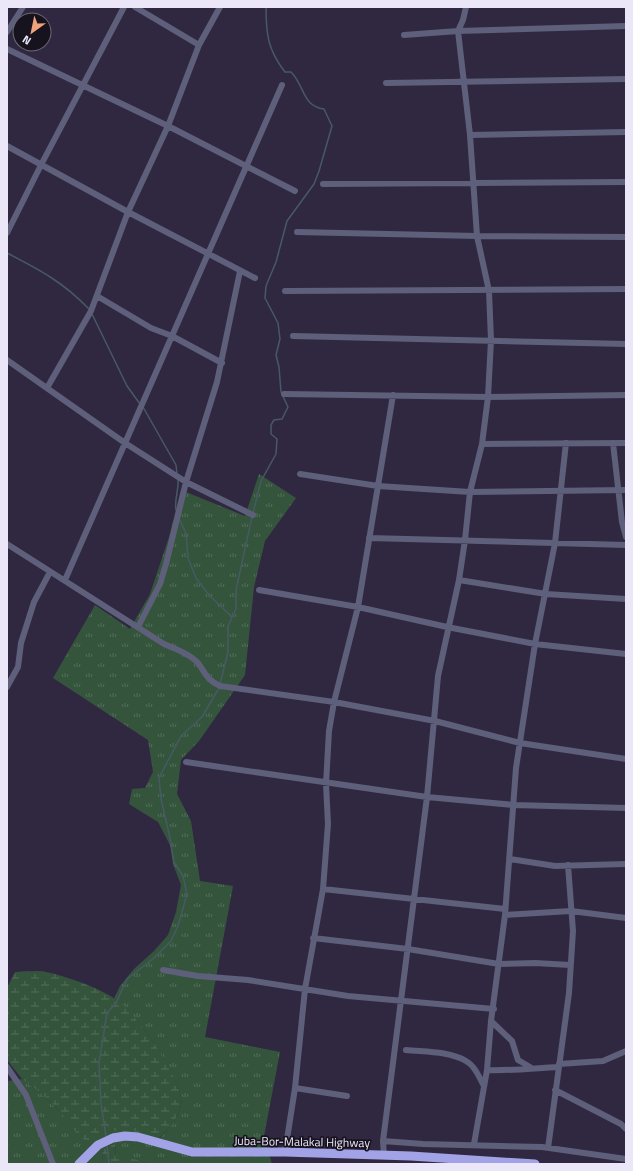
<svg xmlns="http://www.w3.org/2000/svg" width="633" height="1171" font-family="'Titillium Web',sans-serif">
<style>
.grass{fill:url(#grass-tufts)}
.wetland{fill:url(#wetland-marsh)}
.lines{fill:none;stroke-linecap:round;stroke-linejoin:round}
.stream{stroke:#475965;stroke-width:1.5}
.minor{stroke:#5e5f7a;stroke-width:6}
.highway{stroke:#a1a3e6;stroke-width:9}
.labels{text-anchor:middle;stroke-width:3.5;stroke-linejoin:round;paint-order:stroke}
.street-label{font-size:12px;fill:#ebe7f8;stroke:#17131e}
</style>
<defs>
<pattern id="grass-tufts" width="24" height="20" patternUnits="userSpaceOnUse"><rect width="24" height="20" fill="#34553c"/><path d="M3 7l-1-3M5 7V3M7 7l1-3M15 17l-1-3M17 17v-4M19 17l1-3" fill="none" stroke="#526d59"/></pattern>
<pattern id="wetland-marsh" width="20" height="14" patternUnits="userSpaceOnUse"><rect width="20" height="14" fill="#34553c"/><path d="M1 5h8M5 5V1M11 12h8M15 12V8" fill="none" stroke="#526d59"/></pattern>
</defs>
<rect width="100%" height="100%" fill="#302841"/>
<path class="grass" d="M259 474 296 498 265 541 254 587 245 675 199 741 181 760 177 794 191 821 200 881 233 886 205 1037 280 1052 264 1136 272 1164H152L134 1159H116L115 1143 102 1148 103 1164H7V1081L22 1079 42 1094 60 1112 99 1133 120 1129 139 1131 160 1138C169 1129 178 1118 181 1105 186 1083 134 1010 114 999L120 986 134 969 154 951 168 935 176 912 181 885 173 864 170 845 158 822 129 804 132 789 145 788 153 772 148 740 53 678 95 605 130 629 150 594 169 537 181 490 245 516Z"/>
<path class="wetland" d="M15 972C25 972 36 970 46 972 69 977 97 987 117 1000 135 1013 186 1082 181 1105 178 1118 169 1130 159 1138 133 1130 111 1124 88 1142L79 1136 60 1112 42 1094 22 1079 7 1060V988Z
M115 1143 116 1159H134L152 1164H103L102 1148Z"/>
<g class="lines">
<path class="stream" d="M7 253C40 270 63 282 89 309
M92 314 127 386 140 404
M143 407 176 465 177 474
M176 510C174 500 179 490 178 480
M253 513 261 481 276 454 277 439 271 434V425L274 420 282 419 288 407 281 392 279 367 276 355 280 339 278 323 265 298 266 286 276 262 287 221 314 184 319 171 332 126 324 109C302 106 305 86 291 72H285C268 50 266 35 266 7
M179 519 186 533 188 558 196 578 209 595 232 617
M220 684 228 652V626L236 609V590L252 517
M106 1137 101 1103 99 1063 107 1013 116 1003 127 979 154 958 171 941 178 926 187 894 183 876 174 862 170 838 161 799 159 778 181 736 202 717 219 688
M107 1145 109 1164"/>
<path class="minor" d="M135 7 199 45
M7 32 23 7
M404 35 458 31 626 26
M7 49 168 126 295 191
M386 83 626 79
M470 135 626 132
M7 146 128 212 255 278
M323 184 626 182
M297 232 477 236 626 237
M7 233 41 165 124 7
M285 291 626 289
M97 296 151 328 172 336 222 363
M293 336 626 344
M7 360 125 443 186 482 253 515
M47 388 91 311 128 212 168 126 199 45 220 7
M284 394 488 397 626 395
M613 443 622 522 626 537
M482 444 626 443
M300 474 378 486 470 492 626 490
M369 538 626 545
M7 544 164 644C176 649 190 654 198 663 206 674 206 679 220 686L334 702 435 721 520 743 626 759
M65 580 282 85
M459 580 546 594 626 599
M259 590 358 607 447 627 535 644 626 654
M138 627 160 584 166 564 186 482 217 382 240 271
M7 687 18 667 21 643 34 602 50 572
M186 762 427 797 514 805 626 808
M510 859 555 866 626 864
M323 889 505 909
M505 915 571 911 626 918
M313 938 408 949 499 964 535 963 570 965
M163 970 198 976 248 980 348 996 494 1009
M491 1021 512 1041 518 1060 530 1067
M406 1050C425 1052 449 1051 466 1061 475 1066 479 1077 484 1086
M559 1064 603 1061 626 1051
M7 1067 26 1095 53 1164
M487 1070C511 1071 535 1068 559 1067
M295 1088 347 1096
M555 1090 621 1124 626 1129
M383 1141 423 1144 542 1147 626 1159
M474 1144 487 1070 491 1021 505 915 516 768 535 644 555 543 566 443
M548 1148 569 993 573 931 568 865
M285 1152 295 1088 305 989 323 889 328 824 326 784 329 731 334 702 358 607 393 395
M384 1156 383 1141 427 797 438 676 459 580 465 540 470 492 482 444 488 397 491 340 489 291 477 236 470 135 458 31 463 20 466 7"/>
<path class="highway" d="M79 1164 98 1145 113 1138 125 1136 138 1137 192 1152H285L411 1156 535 1164"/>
</g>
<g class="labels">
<g class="street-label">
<text transform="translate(302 1142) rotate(1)" y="4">Juba-Bor-Malakal Highway</text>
</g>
</g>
<rect width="633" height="1171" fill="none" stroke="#ebe7f8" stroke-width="16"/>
<g transform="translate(32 32) rotate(213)"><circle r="19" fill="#17131e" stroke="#6c6875"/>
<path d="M0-3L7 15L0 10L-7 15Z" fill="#f0a279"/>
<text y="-6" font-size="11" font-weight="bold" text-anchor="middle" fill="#ebe7f8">N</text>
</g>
</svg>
